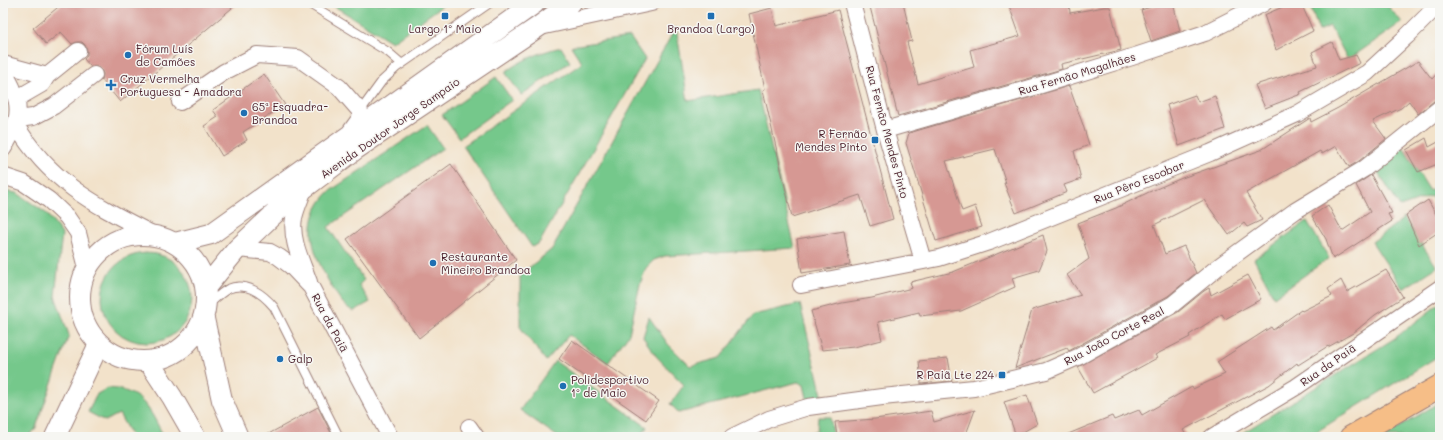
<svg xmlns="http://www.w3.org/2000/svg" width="1443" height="440" font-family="Mali,sans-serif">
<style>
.green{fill:#75c88b;stroke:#60745b}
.building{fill:#d69893}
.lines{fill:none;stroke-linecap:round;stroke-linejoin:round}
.service-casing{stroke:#9e807a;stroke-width:10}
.minor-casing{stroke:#9e807a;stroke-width:18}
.tertiary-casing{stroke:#9e807a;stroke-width:22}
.trunk-casing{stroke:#9e807a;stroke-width:24}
.service{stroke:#fff;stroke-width:8}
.minor{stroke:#fff;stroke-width:16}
.tertiary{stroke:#fff;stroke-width:20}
.trunk{stroke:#f6be87;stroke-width:22}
.poi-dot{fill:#1f6fb2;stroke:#f6f6f2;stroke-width:1.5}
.labels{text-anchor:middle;stroke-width:3;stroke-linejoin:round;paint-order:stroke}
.poi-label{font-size:11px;fill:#4a1f2b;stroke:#f6f6f2;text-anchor:start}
.street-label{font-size:11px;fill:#4a1f2b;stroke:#f6f6f2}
</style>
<rect width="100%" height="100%" fill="#f6f6f2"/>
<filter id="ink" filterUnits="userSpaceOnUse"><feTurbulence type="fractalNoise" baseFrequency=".025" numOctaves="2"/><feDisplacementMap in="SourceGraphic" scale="8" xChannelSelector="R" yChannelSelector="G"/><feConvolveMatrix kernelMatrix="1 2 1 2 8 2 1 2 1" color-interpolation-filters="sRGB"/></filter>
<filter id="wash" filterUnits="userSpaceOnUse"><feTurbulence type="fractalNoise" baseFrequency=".012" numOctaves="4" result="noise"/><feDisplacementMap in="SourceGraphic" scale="16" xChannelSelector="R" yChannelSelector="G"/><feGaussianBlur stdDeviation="0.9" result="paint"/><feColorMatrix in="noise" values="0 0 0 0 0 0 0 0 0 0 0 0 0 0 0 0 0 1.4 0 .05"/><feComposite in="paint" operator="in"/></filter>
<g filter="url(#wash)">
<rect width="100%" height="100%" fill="#f2e2ca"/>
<path class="green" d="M329 3H446L392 42Z
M1309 3H1385L1402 22 1348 60 1330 26 1319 31Z
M676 27 688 101 758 90 795 248 665 256 654 260 646 268 640 284 629 334 608 363 569 335 546 361 520 327V275L552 249Z
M630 37 645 59 540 242 532 247 463 146 582 63 571 46Z
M561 47 570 62 521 95 505 72C521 60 541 52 561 47Z
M496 77 512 100 459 138 442 115Z
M427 125 443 148 328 227 364 280 359 285 370 302 354 311C343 307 338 296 332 287 313 255 299 221 330 191Z
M1402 146 1430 191 1440 183V208L1431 196 1400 207 1374 166Z
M3 191 17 193 46 213 62 234 55 296 69 335 35 430 27 437H3Z
M1404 218 1437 267 1403 289 1372 242Z
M1307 221 1329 258 1274 297 1254 259Z
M102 298a45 45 0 1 1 90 0a45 45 0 1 1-90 0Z
M1440 303V355L1308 437H1236L1395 338Z
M800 304 823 399 808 402 804 385 798 382 679 413 670 404 684 385 656 356 643 337 649 317 668 344 690 366 720 358 753 315Z
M555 361 647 427 640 437H558L520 410Z
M108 388C143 390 150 410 164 437H132L119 414 105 421 88 412 97 394Z
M1440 402V437H1383Z
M818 417H830L834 437H799L817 430Z"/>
<g id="blocks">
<path class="building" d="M63 3H238L120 102 102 80 103 74 101 69 97 66H90L84 59 87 55V50L85 45 82 42H77L72 44 61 32 46 44 33 28Z
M869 3H903L912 41 907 42 918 84 974 67 970 50 1020 36 1008 3H1069L1070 13 1104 7H1110L1121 50 1061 64 1062 69 898 116Z
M1163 3H1173L1180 31 1151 41 1141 10Z
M1292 3H1301L1313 31 1276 50 1264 15Z
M772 8 776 26 838 10 893 219 870 226 860 195 792 217 763 90 765 89 749 14Z
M1332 42 1339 60 1356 55 1360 63 1300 92 1301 94 1265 108 1255 85 1317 66 1312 52Z
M1418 61 1432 79 1440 70V96L1418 114 1409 101 1401 108 1373 121 1386 139 1359 161 1349 167 1336 146 1322 154 1320 151 1246 193 1262 220 1247 227 1244 223 1229 235 1204 200 1154 225 1165 254 1184 246 1196 273 1168 296 1076 347 1069 351 1067 348 1015 368 1032 310 1081 295 1067 275 1089 259 1078 223 1116 208 1149 192 1182 178 1261 150 1310 118 1311 122 1338 108Z
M264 74 285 105 243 132 247 140 222 156 204 126 218 117 213 110Z
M1069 86 1083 125 1089 145 1074 151 1081 179 1064 185 1067 192 1016 213 1004 183H1006L995 149 946 161 962 211 975 206 982 227 936 241 906 143 909 133Z
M1195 95 1198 102 1215 96 1225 129 1179 146 1167 105Z
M1426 138 1429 147 1440 141V163L1418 172 1406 150Z
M451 164 516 260 419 338 347 239Z
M1371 175 1392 213 1388 214 1392 221 1333 259 1326 239 1312 216 1328 205 1342 231 1370 212 1356 185Z
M1428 200 1440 222V231L1419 245 1406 215Z
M844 231 850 265 802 273 797 239Z
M1043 235 1047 251 1039 270 1012 278 1015 287 961 311 920 316 919 312 878 322 882 340 854 347 822 350 811 311 842 303 872 298 912 288 910 282 953 272Z
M1386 270 1403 297 1375 315 1353 333 1328 347V346L1298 365 1297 363 1269 385 1183 430 1187 437H1061L1112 416 1114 420 1139 410 1142 415 1192 387 1193 389 1225 374 1217 362 1271 327 1273 330 1301 310 1302 311 1332 296 1328 289 1341 280 1347 292Z
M1248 275 1261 299 1225 319 1222 314 1189 335 1190 337 1155 355 1157 358 1093 393 1078 367 1178 312 1204 291 1209 288 1211 295Z
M572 340 659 401 646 420 559 359Z
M948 358 952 381 921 384 919 361Z
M1027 395 1037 424 1016 436 1004 402Z
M318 407 331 433 323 437H263Z
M975 410 965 437H837L835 422 875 419 931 411 934 422Z"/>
</g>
</g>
<g filter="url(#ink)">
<use href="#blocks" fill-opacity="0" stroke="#9e807a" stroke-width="1"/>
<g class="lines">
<g class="service-casing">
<path id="service" d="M308 3 388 52 402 64
M348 128 382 81 396 68 490 3
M206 307C213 301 220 293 228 289 246 281 263 294 274 307L339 437"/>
</g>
<g class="minor-casing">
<path id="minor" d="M852 3 885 130 923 261
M540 27 651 3
M3 64 47 76
M3 71C23 101 22 119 3 149
M16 99 42 84 47 76 78 51
M180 102 224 72 257 55 298 58 339 87 360 111
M18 119 33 117 54 106 94 75
M16 125C50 183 96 205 154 235
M885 130 1041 85 1132 57 1205 33 1264 3
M3 176 24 183 49 200 67 217 78 233 87 268
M304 189C301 198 296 208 294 218 290 239 302 262 309 282
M237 249 270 252 279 257 291 266 311 287 390 437
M801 285 939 258 989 242 1210 153 1297 114 1367 73 1407 36 1440 3
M469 427 476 437
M732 437 769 419 808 407 882 397 974 388 1046 371 1080 356 1173 304 1218 267 1295 211 1364 169 1440 108
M1212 437 1296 387 1440 288"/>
</g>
<g class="tertiary-casing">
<path id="tertiary" d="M80 298a63 63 0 1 1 126 0a63 63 0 1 1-126 0Z
M175 243 211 234 535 3
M206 287 237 249 290 199 356 149 538 27 571 3
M204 319 222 400 238 437
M149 362 172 397 195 437
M55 437 99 344"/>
</g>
<g class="trunk-casing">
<path id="trunk" d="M1351 437 1440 386"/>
</g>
<use href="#service" class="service"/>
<use href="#minor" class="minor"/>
<use href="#tertiary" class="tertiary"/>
<use href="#trunk" class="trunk"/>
</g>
</g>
<g class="poi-dot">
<rect x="441" y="12" width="8" height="8" rx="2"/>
<rect x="707" y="12" width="8" height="8" rx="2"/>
<circle cx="128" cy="55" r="4"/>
<path d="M109 79h4v4h4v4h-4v4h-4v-4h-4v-4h4z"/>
<circle cx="244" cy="113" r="4"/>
<rect x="871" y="136" width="8" height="8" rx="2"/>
<circle cx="433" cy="263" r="4"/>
<circle cx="280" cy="359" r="4"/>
<rect x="998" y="371" width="8" height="8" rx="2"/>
<circle cx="563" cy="386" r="4"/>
</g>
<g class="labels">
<g class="poi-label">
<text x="445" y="33" text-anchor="middle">Largo 1º Maio</text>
<text x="711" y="33" text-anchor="middle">Brandoa (Largo)</text>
<text x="136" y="53">Fórum Luís<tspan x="136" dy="13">de Camões</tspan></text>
<text x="120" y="83">Cruz Vermelha<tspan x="120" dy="13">Portuguesa - Amadora</tspan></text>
<text x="252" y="111">65ª Esquadra-<tspan x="252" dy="13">Brandoa</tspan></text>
<text x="867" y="138" text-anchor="end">R Fernão<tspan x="867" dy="13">Mendes Pinto</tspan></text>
<text x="441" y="261">Restaurante<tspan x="441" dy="13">Mineiro Brandoa</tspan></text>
<text x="288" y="363">Galp</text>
<text x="994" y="379" text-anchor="end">R Paiã Lte 224</text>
<text x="571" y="384">Polidesportivo<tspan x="571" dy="13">1º de Maio</tspan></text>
</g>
<g class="street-label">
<text transform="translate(1077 74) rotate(-17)" y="4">Rua Fernão Magalhães</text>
<text transform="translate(390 128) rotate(-35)" y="4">Avenida Doutor Jorge Sampaio</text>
<text transform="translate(887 132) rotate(75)" y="4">Rua Fernão Mendes Pinto</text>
<text transform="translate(1139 182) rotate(-22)" y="4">Rua Pêro Escobar</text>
<text transform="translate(330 323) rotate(62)" y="4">Rua da Paiã</text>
<text transform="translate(1114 336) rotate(-28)" y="4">Rua João Corte Real</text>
<text transform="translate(1328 365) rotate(-35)" y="4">Rua da Paiã</text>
</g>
</g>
<rect width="1443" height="440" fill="none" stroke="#f6f6f2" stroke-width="16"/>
</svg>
